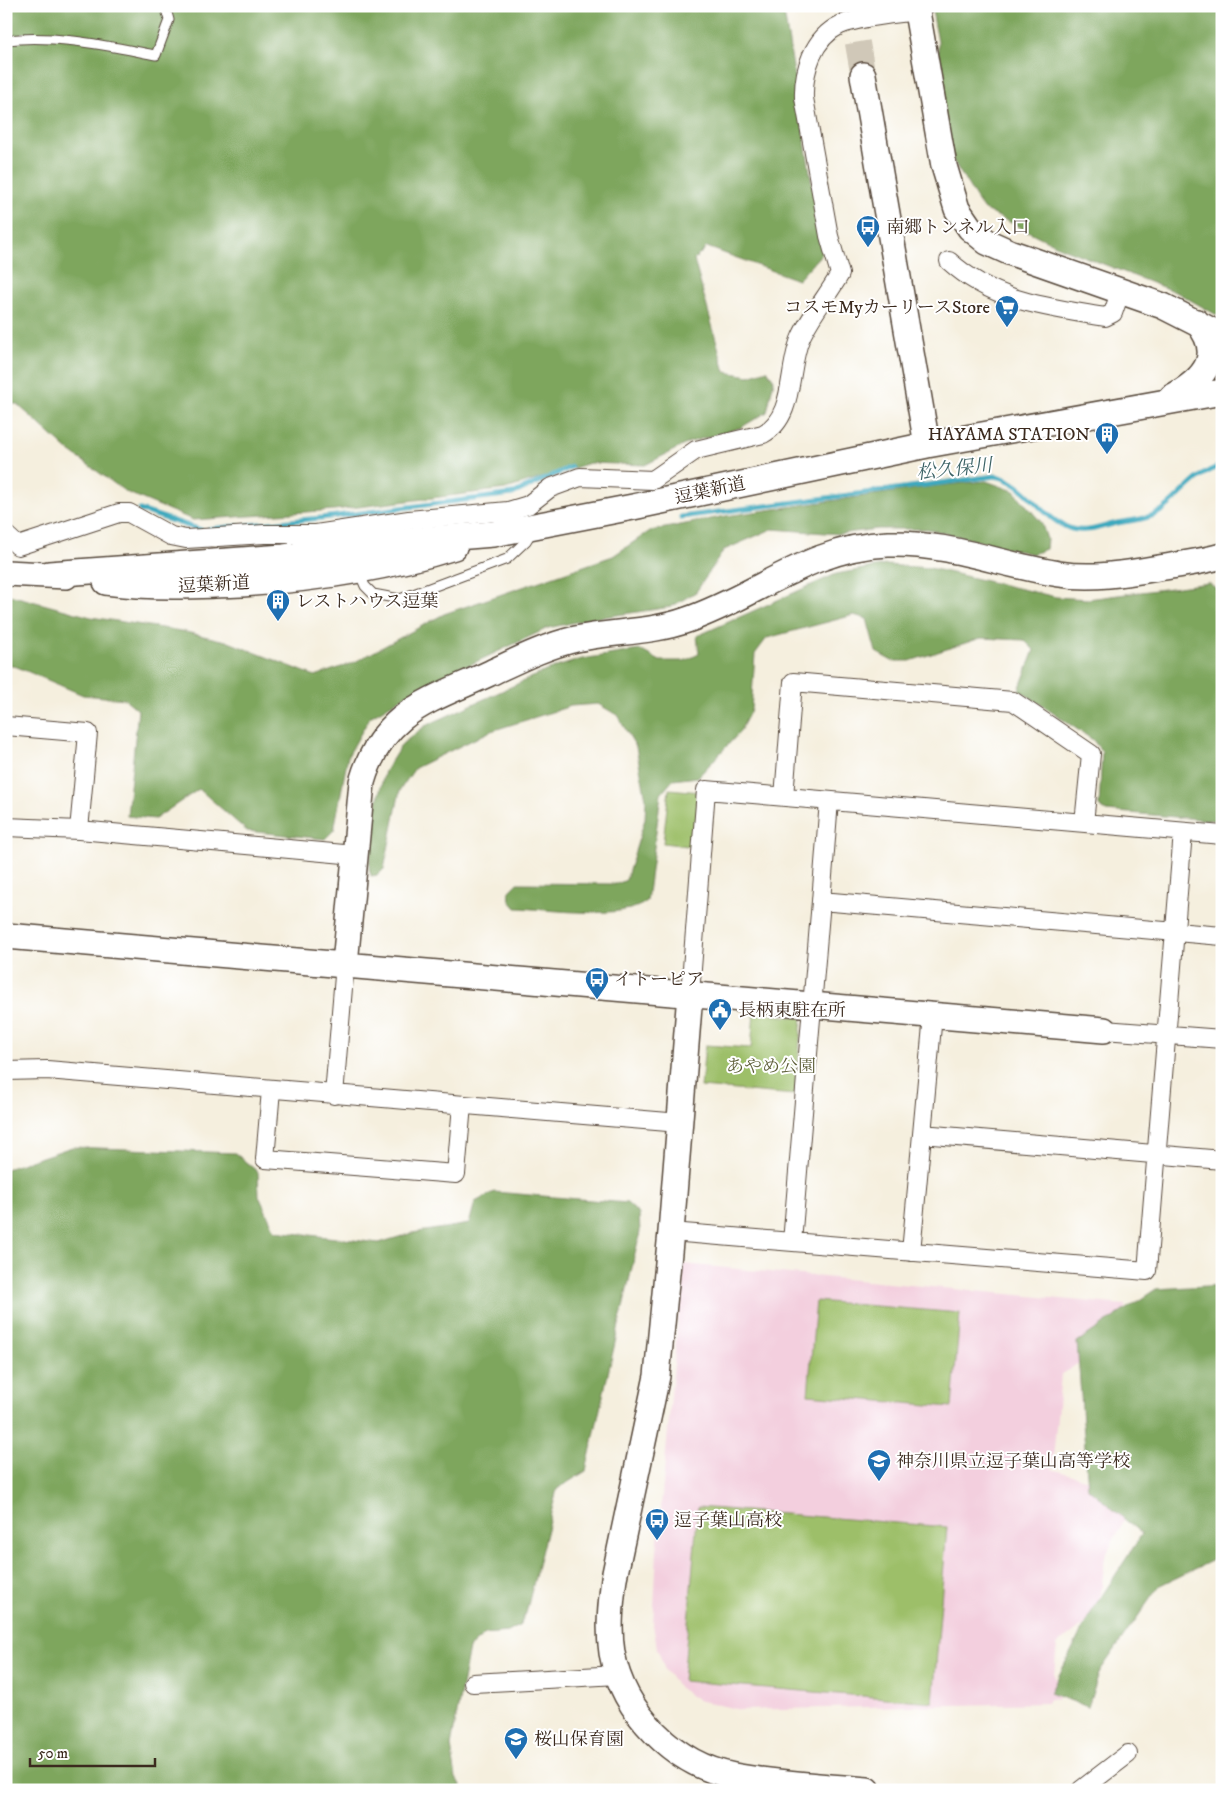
<svg xmlns="http://www.w3.org/2000/svg" width="1228" height="1796" font-family="'IM FELL DW Pica','Noto Serif JP',serif">
<style>
.built{fill:#f3cfde}
.green{fill:#9dbf69;stroke:#6c7444}
.forest{fill:#7ea65d;stroke:#5c683e}
.lines{fill:none;stroke-linecap:round;stroke-linejoin:round}
.stream{stroke:#3ea9be;stroke-width:5}
.secondary-tunnel{stroke:#d0c8b8;stroke-width:25;stroke-dasharray:25 12;stroke-linecap:butt}
.lane-casing{stroke:#57483b;stroke-width:11}
.street-casing{stroke:#57483b;stroke-width:20}
.secondary-casing{stroke:#57483b;stroke-width:28}
.lane{stroke:#fff;stroke-width:9}
.street{stroke:#fff;stroke-width:18}
.secondary{stroke:#fff;stroke-width:25}
.labels{text-anchor:middle;stroke-width:4;stroke-linejoin:round;paint-order:stroke}
.poi-label{font-size:18px;fill:#3b2a1e;stroke:#fff;text-anchor:start}
.street-label{font-size:18px;fill:#3b2a1e;stroke:#fff}
.park-label{font-size:18px;fill:#5d5e38;stroke:#fff}
.water-label{font-size:19px;font-style:italic;fill:#3c6366;stroke:#fff}
</style>
<rect width="100%" height="100%" fill="#fff"/>
<filter id="ink" filterUnits="userSpaceOnUse"><feTurbulence type="fractalNoise" baseFrequency=".02" numOctaves="2"/><feDisplacementMap in="SourceGraphic" scale="10" xChannelSelector="R" yChannelSelector="G"/><feConvolveMatrix kernelMatrix="1 2 1 2 8 2 1 2 1" color-interpolation-filters="sRGB"/></filter>
<filter id="wash" filterUnits="userSpaceOnUse"><feTurbulence type="fractalNoise" baseFrequency=".0096" numOctaves="4" result="noise"/><feDisplacementMap in="SourceGraphic" scale="20" xChannelSelector="R" yChannelSelector="G"/><feGaussianBlur stdDeviation="1.12" result="paint"/><feColorMatrix in="noise" values="0 0 0 0 0 0 0 0 0 0 0 0 0 0 0 0 0 1.4 0 .05"/><feComposite in="paint" operator="in"/></filter>
<g filter="url(#wash)">
<rect width="100%" height="100%" fill="#f5efde"/>
<path class="built" d="M683 1264 1125 1305 1128 1329 1061 1375 1052 1469 1137 1495 1105 1557 1101 1594 1090 1619 1057 1645 1054 1675 1060 1689 1057 1700 1049 1699 1047 1703 741 1710 697 1700 678 1687 665 1670 657 1648 653 1625 657 1551Z"/>
<path class="green" d="M669 789 701 792 696 847 663 843Z
M754 1013 802 1018 795 1095 701 1087 705 1045 751 1048Z
M816 1301 960 1313 952 1407 808 1395Z
M698 1507 947 1527 933 1702 683 1681Z"/>
<path class="forest" d="M6 6H783L823 252 798 280 707 247 694 260 725 372 749 376 767 370 774 380 767 412 740 428 690 442 645 465 590 463 506 489 334 510 193 520 126 492 69 451 17 404H6Z
M931 6H1222V318L1178 293 1062 248 983 209 939 138 938 41Z
M986 481 1014 491 1041 522 1047 539 1046 549 1032 554 928 529H877L839 534 772 529 724 550 696 592 671 607 590 619 548 628 412 692 370 717 348 756 334 830 325 839 247 831 199 789 155 819 127 816 138 710 125 699 83 695 17 667 6 665V594L91 617 181 631 226 641 315 676 353 663 444 614 613 556 650 531 726 516 935 486Z
M886 565 930 568 1056 597 1088 599 1209 583 1222 593V821L1106 811 1099 806 1102 752 1093 740 1019 690 1034 650 1024 640 981 638 910 661H892L876 652 867 619 854 615 767 638 755 654 751 710 739 733 698 777 673 780 661 794 647 901C624 921 548 909 516 908L510 901 509 891 517 883 617 884 626 880 645 819 646 799 636 747 617 715 598 704 571 706 491 731 415 768 400 790 384 869 378 875 371 876 369 868 376 806 385 771 402 744 425 726 550 669 582 659 640 650 660 661H684L699 654 697 636 836 574Z
M72 1147 235 1153 258 1172 259 1196 275 1231 379 1243 412 1233 469 1224 475 1202 494 1192 627 1203 639 1214 640 1232 586 1471 557 1489 526 1613 519 1626 508 1632 485 1634 469 1648 451 1746 456 1778 464 1790H6V1169Z
M1222 1285V1556L1159 1586 1100 1671 1088 1707 1050 1693 1089 1616 1142 1534 1088 1488 1077 1342 1156 1289Z"/>
<g class="lines">
<path class="stream" d="M140 510 201 530
M681 517 995 476C1029 482 1040 519 1072 529 1087 533 1100 527 1113 524 1128 520 1144 521 1158 513 1181 499 1194 473 1222 466
M209 529 321 518 512 494 571 467"/>
</g>
</g>
<g filter="url(#ink)">
<g class="lines">
<path class="secondary-tunnel" d="M851 6 863 75"/>
<g class="lane-casing">
<path id="lane" d="M6 40C55 34 108 46 156 55L169 20 165 6
M359 572 365 586 373 594 400 599 507 559 526 541 533 530"/>
</g>
<g class="street-casing">
<path id="street" d="M949 261C994 302 1047 307 1105 317L1113 313 1121 290
M6 535 18 546 119 513H129L171 536 186 539 265 534H316L409 520 508 511 528 505 550 488 580 477 653 480 696 450 763 434C796 416 787 368 801 337 811 315 828 295 840 274L829 236 804 98C803 71 813 38 840 25 856 18 899 13 917 11
M6 726 88 733 79 830
M784 797 793 682 1013 701 1091 754 1084 823
M6 827 79 830 355 855
M821 901 829 801
M690 994 706 790 1222 835
M933 1015 922 1134 1222 1160
M1104 1030 1222 1039
M6 1071 47 1070 680 1123
M271 1090 265 1159 456 1174 462 1105
M334 1095 345 964
M671 1232 1147 1271 1183 832
M792 1242 821 901 1222 936
M911 1252 922 1134
M473 1683 618 1675
M1081 1790 1128 1754"/>
</g>
<g class="secondary-casing">
<path id="secondary" d="M916 6 944 166 957 209 970 228 987 242 1009 252 1163 306 1222 336
M863 75 927 445
M1172 397C1205 379 1225 355 1197 322
M6 573 66 576
M49 574 284 557 419 540 493 534 633 507 927 445 1222 392
M106 582C151 588 196 586 242 584 314 579 385 569 454 547
M6 936 1104 1030
M345 964 362 782C382 712 429 701 488 674 516 661 545 646 576 639 612 631 651 633 687 620 757 596 810 547 888 544 947 542 1001 565 1059 574 1097 580 1134 572 1171 566 1188 563 1205 561 1222 556
M690 994 671 1232 657 1376 614 1578C611 1603 608 1628 612 1653 623 1713 675 1765 734 1776 777 1784 823 1786 867 1790"/>
</g>
<use href="#lane" class="lane"/>
<use href="#street" class="street"/>
<use href="#secondary" class="secondary"/>
</g>
</g>
<defs>
<g id="bus-pin" transform="scale(1.25)"><path d="M0 17L-7.5 6A9.5 9.5 0 1 1 7.5 6Z" fill="#1f6fb2" stroke="#fff"/><path d="M-5-6H5V4H4V6H2V4H-2V6H-4V4H-5ZM-3.5-4V0h7V-4ZM-3.5 1.2v1.5H-2V1.2ZM2 1.2v1.5H3.5V1.2Z" fill="#fff"/></g>
<g id="supermarket-pin" transform="scale(1.25)"><path d="M0 17L-7.5 6A9.5 9.5 0 1 1 7.5 6Z" fill="#1f6fb2" stroke="#fff"/><path d="M-6-5.5h2.5l.6 2H6L4.5 2H-2.5L-4.4-4H-6ZM-1.5 3.2a1.3 1.3 0 1 0 .1 0ZM3 3.2a1.3 1.3 0 1 0 .1 0Z" fill="#fff"/></g>
<g id="building-pin" transform="scale(1.25)"><path d="M0 17L-7.5 6A9.5 9.5 0 1 1 7.5 6Z" fill="#1f6fb2" stroke="#fff"/><path d="M-4-6H4V6H1V3H-1V6H-4ZM-2.5-4.3h1.7v1.8h-1.7ZM.8-4.3h1.7v1.8H.8ZM-2.5-1h1.7V.8h-1.7ZM.8-1h1.7V.8H.8Z" fill="#fff"/></g>
<g id="civic-pin" transform="scale(1.25)"><path d="M0 17L-7.5 6A9.5 9.5 0 1 1 7.5 6Z" fill="#1f6fb2" stroke="#fff"/><path d="M-.6-6.5H3V-4.5H.6V-3L4-1V1h2V6H-6V1h2V-1L-.6-3ZM-1.2 2.5V6h2.4V2.5Z" fill="#fff"/></g>
<g id="school-pin" transform="scale(1.25)"><path d="M0 17L-7.5 6A9.5 9.5 0 1 1 7.5 6Z" fill="#1f6fb2" stroke="#fff"/><path d="M0-5L7-2L0 1L-7-2ZM-4 1L0 2.5L4 1V4Q0 6-4 4Z" fill="#fff"/></g>
</defs>
<g fill-rule="evenodd">
<use href="#bus-pin" x="868" y="227"/>
<use href="#supermarket-pin" x="1007" y="307"/>
<use href="#building-pin" x="1107" y="434"/>
<use href="#building-pin" x="278" y="601"/>
<use href="#bus-pin" x="597" y="979"/>
<use href="#civic-pin" x="720" y="1010"/>
<use href="#school-pin" x="879" y="1461"/>
<use href="#bus-pin" x="657" y="1520"/>
<use href="#school-pin" x="516" y="1739"/>
</g>
<g class="labels">
<g class="poi-label">
<text x="886" y="233">南郷トンネル入口</text>
<text x="990" y="313" text-anchor="end">コスモMyカーリースStore</text>
<text x="1090" y="440" text-anchor="end">HAYAMA STATION</text>
<text x="296" y="607">レストハウス逗葉</text>
<text x="614" y="985">イトーピア</text>
<text x="738" y="1016">長柄東駐在所</text>
<text x="896" y="1467">神奈川県立逗子葉山高等学校</text>
<text x="674" y="1526">逗子葉山高校</text>
<text x="534" y="1745">桜山保育園</text>
</g>
<g class="street-label">
<text transform="translate(710 490) rotate(-12)" y="6">逗葉新道</text>
<text transform="translate(214 584) rotate(-3)" y="6">逗葉新道</text>
</g>
<g class="park-label">
<text x="771" y="1072">あやめ公園</text>
</g>
<g class="water-label">
<text transform="translate(954 468) rotate(-6)" y="7">松久保川</text>
</g>
</g>
<rect width="1228" height="1796" fill="none" stroke="#fff" stroke-width="25"/>
<path d="M30 1758v8h125v-8" fill="none" stroke="#3b2a1e" stroke-width="2.5"/>
<text x="38" y="1758" font-size="15" fill="#3b2a1e" stroke="#ffffff" stroke-width="4" paint-order="stroke">50 m</text>
</svg>
